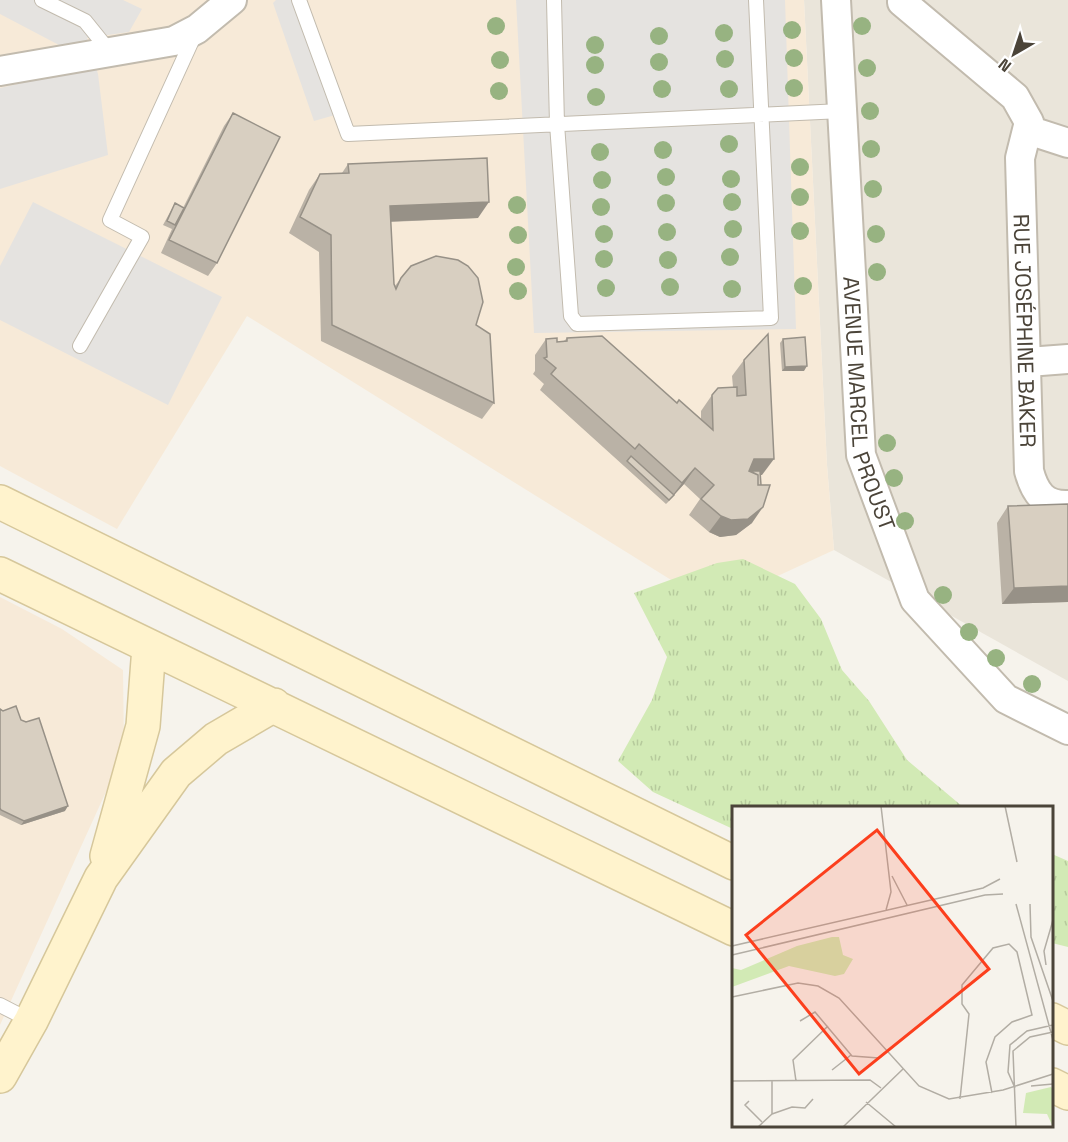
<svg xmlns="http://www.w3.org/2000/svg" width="1068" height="1142" font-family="'Space Grotesk',sans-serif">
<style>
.residential{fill:#eae5da}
.commercial{fill:#f7ead8}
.grass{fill:url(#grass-tufts)}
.parking{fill:#e5e3e0}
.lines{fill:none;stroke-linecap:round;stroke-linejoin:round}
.lane-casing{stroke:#c2bbae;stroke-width:16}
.street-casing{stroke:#c2bbae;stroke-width:32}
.secondary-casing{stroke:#d6c79b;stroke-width:36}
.lane{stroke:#fff;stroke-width:14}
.street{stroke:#fff;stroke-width:28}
.secondary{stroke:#fff3cd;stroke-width:33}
.tree{fill:#97b381}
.wall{fill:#bab2a6}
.shaded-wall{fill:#979187}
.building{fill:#d8cfc1;stroke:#979187;stroke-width:1.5}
.labels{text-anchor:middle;stroke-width:6;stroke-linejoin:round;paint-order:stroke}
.street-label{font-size:22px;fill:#4b4439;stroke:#fff}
.inset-road{fill:none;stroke:#b2ada4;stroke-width:1.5}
.view{fill:#fc3f1d;fill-opacity:0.15;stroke:#fc3f1d;stroke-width:3}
.inset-edge{fill:none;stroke:#4b4439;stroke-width:3}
</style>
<defs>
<pattern id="grass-tufts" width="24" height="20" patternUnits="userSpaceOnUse" patternTransform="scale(1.5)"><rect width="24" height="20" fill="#d2eab5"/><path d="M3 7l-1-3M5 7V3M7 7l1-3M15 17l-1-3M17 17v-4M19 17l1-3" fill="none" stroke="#b6ca9c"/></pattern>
</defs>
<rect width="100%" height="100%" fill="#f6f3ec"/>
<path class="residential" d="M804 0H1068V681L834 550 827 465Z"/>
<path class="commercial" d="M0 0H804L827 465 834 550 713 606 247 316 117 529 0 466Z
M0 597 62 629 123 670 124 752 0 1025Z"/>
<path class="grass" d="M743 559 795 584 821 619 842 670 869 701 907 760 963 807 734 808 733 829 653 792 618 761 652 700 667 657 634 593 717 563Z
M1052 854 1068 861V947L1052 943Z"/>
<path class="parking" d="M0 0H123L142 9 129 32 87 38 98 74 108 155 0 189V88L62 74 59 45 0 14Z
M276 0H294L335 115 314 121 273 3Z
M516 0H785L796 329 534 333Z
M33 202 222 297 168 405 0 320V266Z"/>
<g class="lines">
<g class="lane-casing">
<path id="lane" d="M42 0 85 21 110 52
M299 0 348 134 842 111
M554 0 557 124 571 316 577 324 771 318 756 0
M80 346 142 237 110 220 195 34
M0 1005 31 1021"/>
</g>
<g class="street-casing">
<g id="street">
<path id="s1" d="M836 0 861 455 915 600 1006 699 1068 730"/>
<path id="s2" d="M902 2 1015 97 1029 122 1020 158 1029 471C1035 493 1044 506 1068 505"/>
<path d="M0 71 174 41 197 29 232 0"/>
<path d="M1028 130 1068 143"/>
<path d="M1028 362 1068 359"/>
</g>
</g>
<g class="secondary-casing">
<path id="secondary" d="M0 502 734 863
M0 574 734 929
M107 856 143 726 149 647
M1052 1020 1068 1028
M0 1076 31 1021 101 878 176 773 216 739 274 705
M1052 1085 1068 1093"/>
</g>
<use href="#lane" class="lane"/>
<use href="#street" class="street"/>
<use href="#secondary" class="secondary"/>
</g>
<g class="tree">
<circle cx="496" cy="26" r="9"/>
<circle cx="862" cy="26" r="9"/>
<circle cx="792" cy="30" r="9"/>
<circle cx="724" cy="33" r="9"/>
<circle cx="659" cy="36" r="9"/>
<circle cx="595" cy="45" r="9"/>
<circle cx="794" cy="58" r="9"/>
<circle cx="725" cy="59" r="9"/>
<circle cx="500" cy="60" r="9"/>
<circle cx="659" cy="62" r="9"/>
<circle cx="595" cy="65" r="9"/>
<circle cx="867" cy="68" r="9"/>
<circle cx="794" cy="88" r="9"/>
<circle cx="662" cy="89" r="9"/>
<circle cx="729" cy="89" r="9"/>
<circle cx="499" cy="91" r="9"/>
<circle cx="596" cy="97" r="9"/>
<circle cx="870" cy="111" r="9"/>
<circle cx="729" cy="144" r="9"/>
<circle cx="871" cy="149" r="9"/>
<circle cx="663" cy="150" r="9"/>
<circle cx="600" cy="152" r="9"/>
<circle cx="800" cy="167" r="9"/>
<circle cx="666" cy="177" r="9"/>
<circle cx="731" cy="179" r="9"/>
<circle cx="602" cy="180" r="9"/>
<circle cx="873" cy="189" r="9"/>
<circle cx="800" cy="197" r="9"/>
<circle cx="732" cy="202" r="9"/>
<circle cx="666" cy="203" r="9"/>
<circle cx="517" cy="205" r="9"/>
<circle cx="601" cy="207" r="9"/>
<circle cx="733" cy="229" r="9"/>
<circle cx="800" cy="231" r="9"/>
<circle cx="667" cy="232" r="9"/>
<circle cx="604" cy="234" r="9"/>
<circle cx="876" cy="234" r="9"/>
<circle cx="518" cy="235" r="9"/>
<circle cx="730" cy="257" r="9"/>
<circle cx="604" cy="259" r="9"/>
<circle cx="668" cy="260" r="9"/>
<circle cx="516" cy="267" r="9"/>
<circle cx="877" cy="272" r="9"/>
<circle cx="803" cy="286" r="9"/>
<circle cx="670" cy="287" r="9"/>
<circle cx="606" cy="288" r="9"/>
<circle cx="732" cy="289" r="9"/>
<circle cx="518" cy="291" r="9"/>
<circle cx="887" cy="443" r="9"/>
<circle cx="894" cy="478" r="9"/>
<circle cx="905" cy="521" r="9"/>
<circle cx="943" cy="595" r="9"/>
<circle cx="969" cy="632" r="9"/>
<circle cx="996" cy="658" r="9"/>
<circle cx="1032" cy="684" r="9"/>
</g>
<path class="wall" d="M233 113 217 263 208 276 161 253 172 229 163 225 175 203 183 208 224 126Z
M377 163 478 218 390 222 394 284 395 286 401 278 476 325 494 403 482 419 321 341 319 252 289 233 309 190 320 174 342 173 348 164Z
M567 338 677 403 701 420V411L712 395 733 387 732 376 744 360 762 475H761L752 523 736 535 720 537 709 532 689 515 700 499 684 484 666 504 540 390 544 384 533 374 535 371V355L546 339 557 342 564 341Z
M783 339 804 371H782L780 343Z
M1068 504V602L1002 604 997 523 1008 506Z
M0 709 21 720 65 811 21 825 0 815Z"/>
<path class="shaded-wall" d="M489 202 478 218 378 222 390 206Z
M807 366 804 371H782L785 367Z
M754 459H774L762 475 744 476Z
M695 468 684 484 666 504 682 483Z
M763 507 752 523 736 535 720 537 709 532 721 516Z
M1068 586V602L1002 604 1014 588Z
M68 806 65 811 21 825 24 821Z"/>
<path class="building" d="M233 113 280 137 217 263 169 240Z
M487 158 489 202 390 206 394 284 396 289 401 278 411 266 436 256 458 260 468 266 478 278 483 302 476 325 490 334 494 403 332 325 331 235 300 217 320 174 349 173 348 164Z
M175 203 184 208 175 225 167 221Z
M768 334 774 459H754L749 471 758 475V485H770L763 507 748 519 731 520 721 516 701 499 714 485 695 468 682 483 639 444 635 449 551 374 556 368 544 358 547 357 546 339 557 338V342L567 341V338L602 336 677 403 679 400 713 430 712 395 718 388 737 387V396L746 395 744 360Z
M805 337 807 366 785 367 783 339Z
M631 456 674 495 669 500 627 461Z
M750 471H760L761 485H758V475Z
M1068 504V586L1014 588 1008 506Z
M16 706 21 720 26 722 39 718 68 806 24 821 1 810 0 808V709L3 711Z"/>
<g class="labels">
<g class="street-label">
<text dy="8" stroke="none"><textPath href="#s2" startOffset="386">RUE JOSÉPHINE BAKER</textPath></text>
<text dy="8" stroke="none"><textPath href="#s1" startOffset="406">AVENUE MARCEL PROUST</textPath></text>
</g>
</g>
<g transform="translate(732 806)">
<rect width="321" height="321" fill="#f6f3ec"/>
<path d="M100 131H107L111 149 121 153 112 168 103 170 57 160 0 181V162L9 164 65 140Z" fill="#d2eab5"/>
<path d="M319 281 321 283V321L315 308 291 307 294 287Z" fill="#d2eab5"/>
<path class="inset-road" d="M149 0 159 86 154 104M273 0 285 56M160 70 175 99M284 98 321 234M298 98 299 131 321 195M0 140 251 82 268 73M0 149 253 89 271 88M314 159 312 145 321 114M0 191 66 177 86 180 107 192 187 280 217 293 271 284 321 268M68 215 83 206 120 250 147 252M100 264 119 249M0 275 138 274 149 282M64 275 61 254 96 220M299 280 321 278M283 282 276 266 278 239 295 225 321 219M228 293 237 208 230 198V179L261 142 277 138 285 146 300 209 280 216 263 231 254 256 260 287M17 295 13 299 30 316M134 296 164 321M40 308 60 301 73 302 81 293M26 321 40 308V275M111 321 171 263M284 321 281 245 298 231 321 226"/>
<path class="view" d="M145 24 257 163 127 268 14 129Z"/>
<rect width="321" height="321" class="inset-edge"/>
</g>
<g transform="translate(1014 54) rotate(219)" stroke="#ffffff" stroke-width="4.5" paint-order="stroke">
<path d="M0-4.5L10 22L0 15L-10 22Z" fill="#4b4439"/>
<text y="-9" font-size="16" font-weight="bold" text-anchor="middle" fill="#4b4439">N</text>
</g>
</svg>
